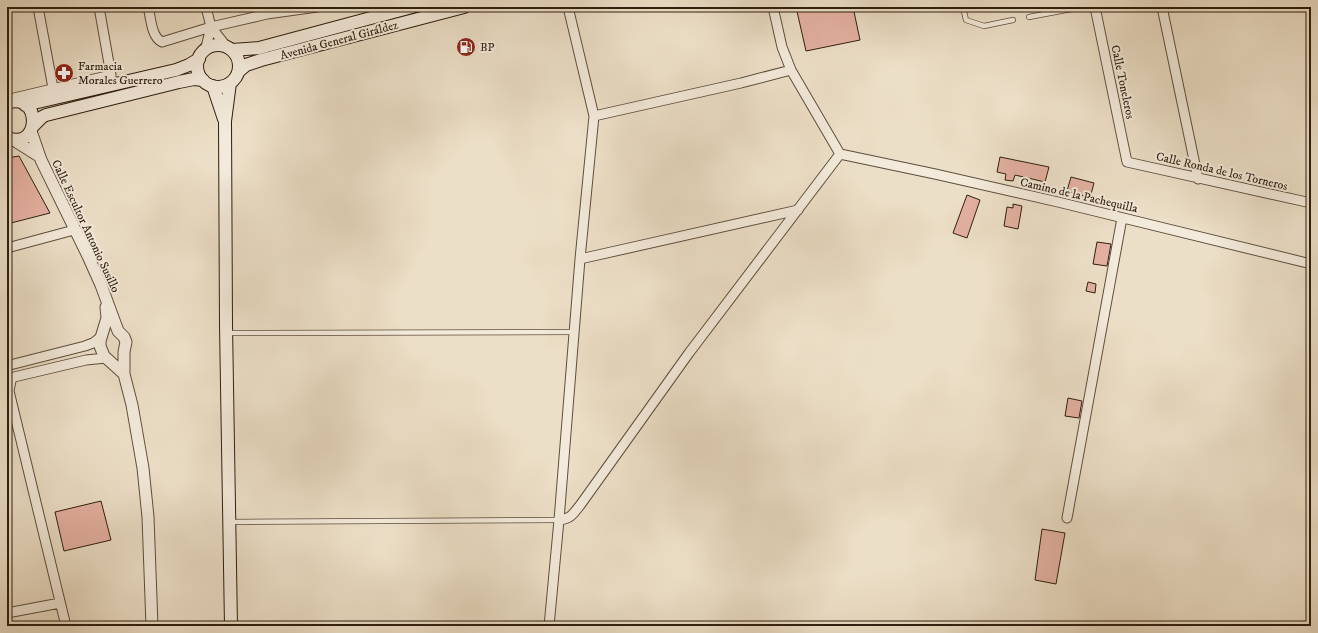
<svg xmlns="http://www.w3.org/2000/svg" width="1318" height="633" font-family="'IM FELL DW Pica',serif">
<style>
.building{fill:#e4b1a2;stroke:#2f1e0f}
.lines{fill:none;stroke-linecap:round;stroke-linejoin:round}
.service-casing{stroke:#5e4e3d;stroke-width:6}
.minor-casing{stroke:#5e4e3d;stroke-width:11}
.tertiary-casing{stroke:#5e4e3d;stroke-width:13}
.secondary-casing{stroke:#2f1e0f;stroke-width:14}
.service{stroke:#f3eadb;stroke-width:4.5}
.minor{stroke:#f3eadb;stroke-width:9}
.tertiary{stroke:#f3eadb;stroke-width:11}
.secondary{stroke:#f3eadb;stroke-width:12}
.labels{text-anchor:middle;stroke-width:4;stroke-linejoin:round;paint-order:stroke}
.street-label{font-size:12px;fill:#2f1e0f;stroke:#f3eadb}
.poi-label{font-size:12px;fill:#2f1e0f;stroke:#f3eadb;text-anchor:start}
</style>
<rect width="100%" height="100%" fill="#ecdfc7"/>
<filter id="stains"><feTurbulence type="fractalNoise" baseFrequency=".005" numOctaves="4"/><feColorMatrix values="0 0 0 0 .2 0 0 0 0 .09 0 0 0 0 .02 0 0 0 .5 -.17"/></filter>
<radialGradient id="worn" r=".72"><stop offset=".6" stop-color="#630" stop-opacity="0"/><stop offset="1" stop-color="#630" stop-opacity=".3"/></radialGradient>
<path class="building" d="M796 7H853L860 40 806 51Z
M19 156 50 213 7 224V158Z
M1000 157 1049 167 1045 182 1015 175 1013 181 1005 180 1006 174 997 172Z
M1071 177 1094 183 1090 198 1067 191Z
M967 195 980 200 967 238 953 233Z
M1013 204 1022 206 1018 229 1004 226 1007 207 1013 208Z
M1097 242 1111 244 1107 266 1093 264Z
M1088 282 1096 284 1095 293 1086 291Z
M1068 398 1082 401 1079 418 1065 416Z
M101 501 111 540 64 551 55 512Z
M1042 529 1065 533 1056 584 1035 580Z"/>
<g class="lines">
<g class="service-casing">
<path id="service" d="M963 7 966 20 984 26 1013 20
M1029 17 1082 7
M228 333 574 332
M230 522 559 520"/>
</g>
<g class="minor-casing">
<path id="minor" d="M38 7 53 88
M148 7C151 17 151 37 162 42L211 27 267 14 317 7
M206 7 211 27 226 46
M568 7 594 116
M773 7 782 47 791 70 840 154
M1095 7 1127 162 1311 203
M1162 7 1198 179
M205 51 211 27
M791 70 741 83 594 116 580 259 798 210
M10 99 111 75 99 7
M840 154 935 174 1058 202 1311 264
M7 248 74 230
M10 365 85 346 93 343 102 336
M14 377 86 360 106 358
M11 381 9 391 66 626
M1067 518 1122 218
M559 520C571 519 573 514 581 504L689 353 840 154
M7 613 60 603
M549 626 559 520 580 259"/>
</g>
<g class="tertiary-casing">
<path id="tertiary" d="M31 131 41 160 88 256 101 285 118 331 124 337 126 342 124 352V374L132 405 143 468 148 517 152 626
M12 139 39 156
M106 307 107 318 100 341V346L104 356 124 374"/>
</g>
<g class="secondary-casing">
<path id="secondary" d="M197 66a21 21 0 1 1 42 0a21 21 0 1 1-42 0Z
M232 50 259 48 412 7
M238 72 246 65 261 60 464 7
M230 83 225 121 226 325 231 626
M213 86 224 119
M7 103C41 90 42 151 7 138
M25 105 176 70 189 65 199 59
M33 126 42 117 46 115 179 82 194 79 203 80"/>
</g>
<use href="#service" class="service"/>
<use href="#minor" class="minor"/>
<use href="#tertiary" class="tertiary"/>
<use href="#secondary" class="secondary"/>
</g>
<defs>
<g id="fuel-disc" transform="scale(1)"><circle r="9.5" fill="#8f2418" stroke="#f3eadb"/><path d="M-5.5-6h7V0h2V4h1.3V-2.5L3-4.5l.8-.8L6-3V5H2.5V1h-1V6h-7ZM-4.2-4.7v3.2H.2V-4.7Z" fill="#fff"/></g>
<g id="pharmacy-disc" transform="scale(1)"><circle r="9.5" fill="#8f2418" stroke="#f3eadb"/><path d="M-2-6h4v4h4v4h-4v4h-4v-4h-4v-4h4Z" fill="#fff"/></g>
</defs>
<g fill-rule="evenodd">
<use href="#fuel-disc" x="466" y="47"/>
<use href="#pharmacy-disc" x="64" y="73"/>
</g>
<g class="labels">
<g class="street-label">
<text transform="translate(339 40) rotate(-15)" y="4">Avenida General Giráldez</text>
<text transform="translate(1123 82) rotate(78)" y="4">Calle Toneleros</text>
<text transform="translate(1222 171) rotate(13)" y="4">Calle Ronda de los Torneros</text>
<text transform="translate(1079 195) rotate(13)" y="4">Camino de la Pachequilla</text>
<text transform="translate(86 226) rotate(65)" y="4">Calle Escultor Antonio Susillo</text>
</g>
<g class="poi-label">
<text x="480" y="51">BP</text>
<text x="78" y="70">Farmacia<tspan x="78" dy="14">Morales Guerrero</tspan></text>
</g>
</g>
<rect width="1318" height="633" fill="none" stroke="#ecdfc7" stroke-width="24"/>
<rect x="8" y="8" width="1302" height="617" fill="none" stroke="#2f1e0f" stroke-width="2"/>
<rect x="12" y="12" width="1294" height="609" fill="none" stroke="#2f1e0f"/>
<rect width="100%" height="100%" filter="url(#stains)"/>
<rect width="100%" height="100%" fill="url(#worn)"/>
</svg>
